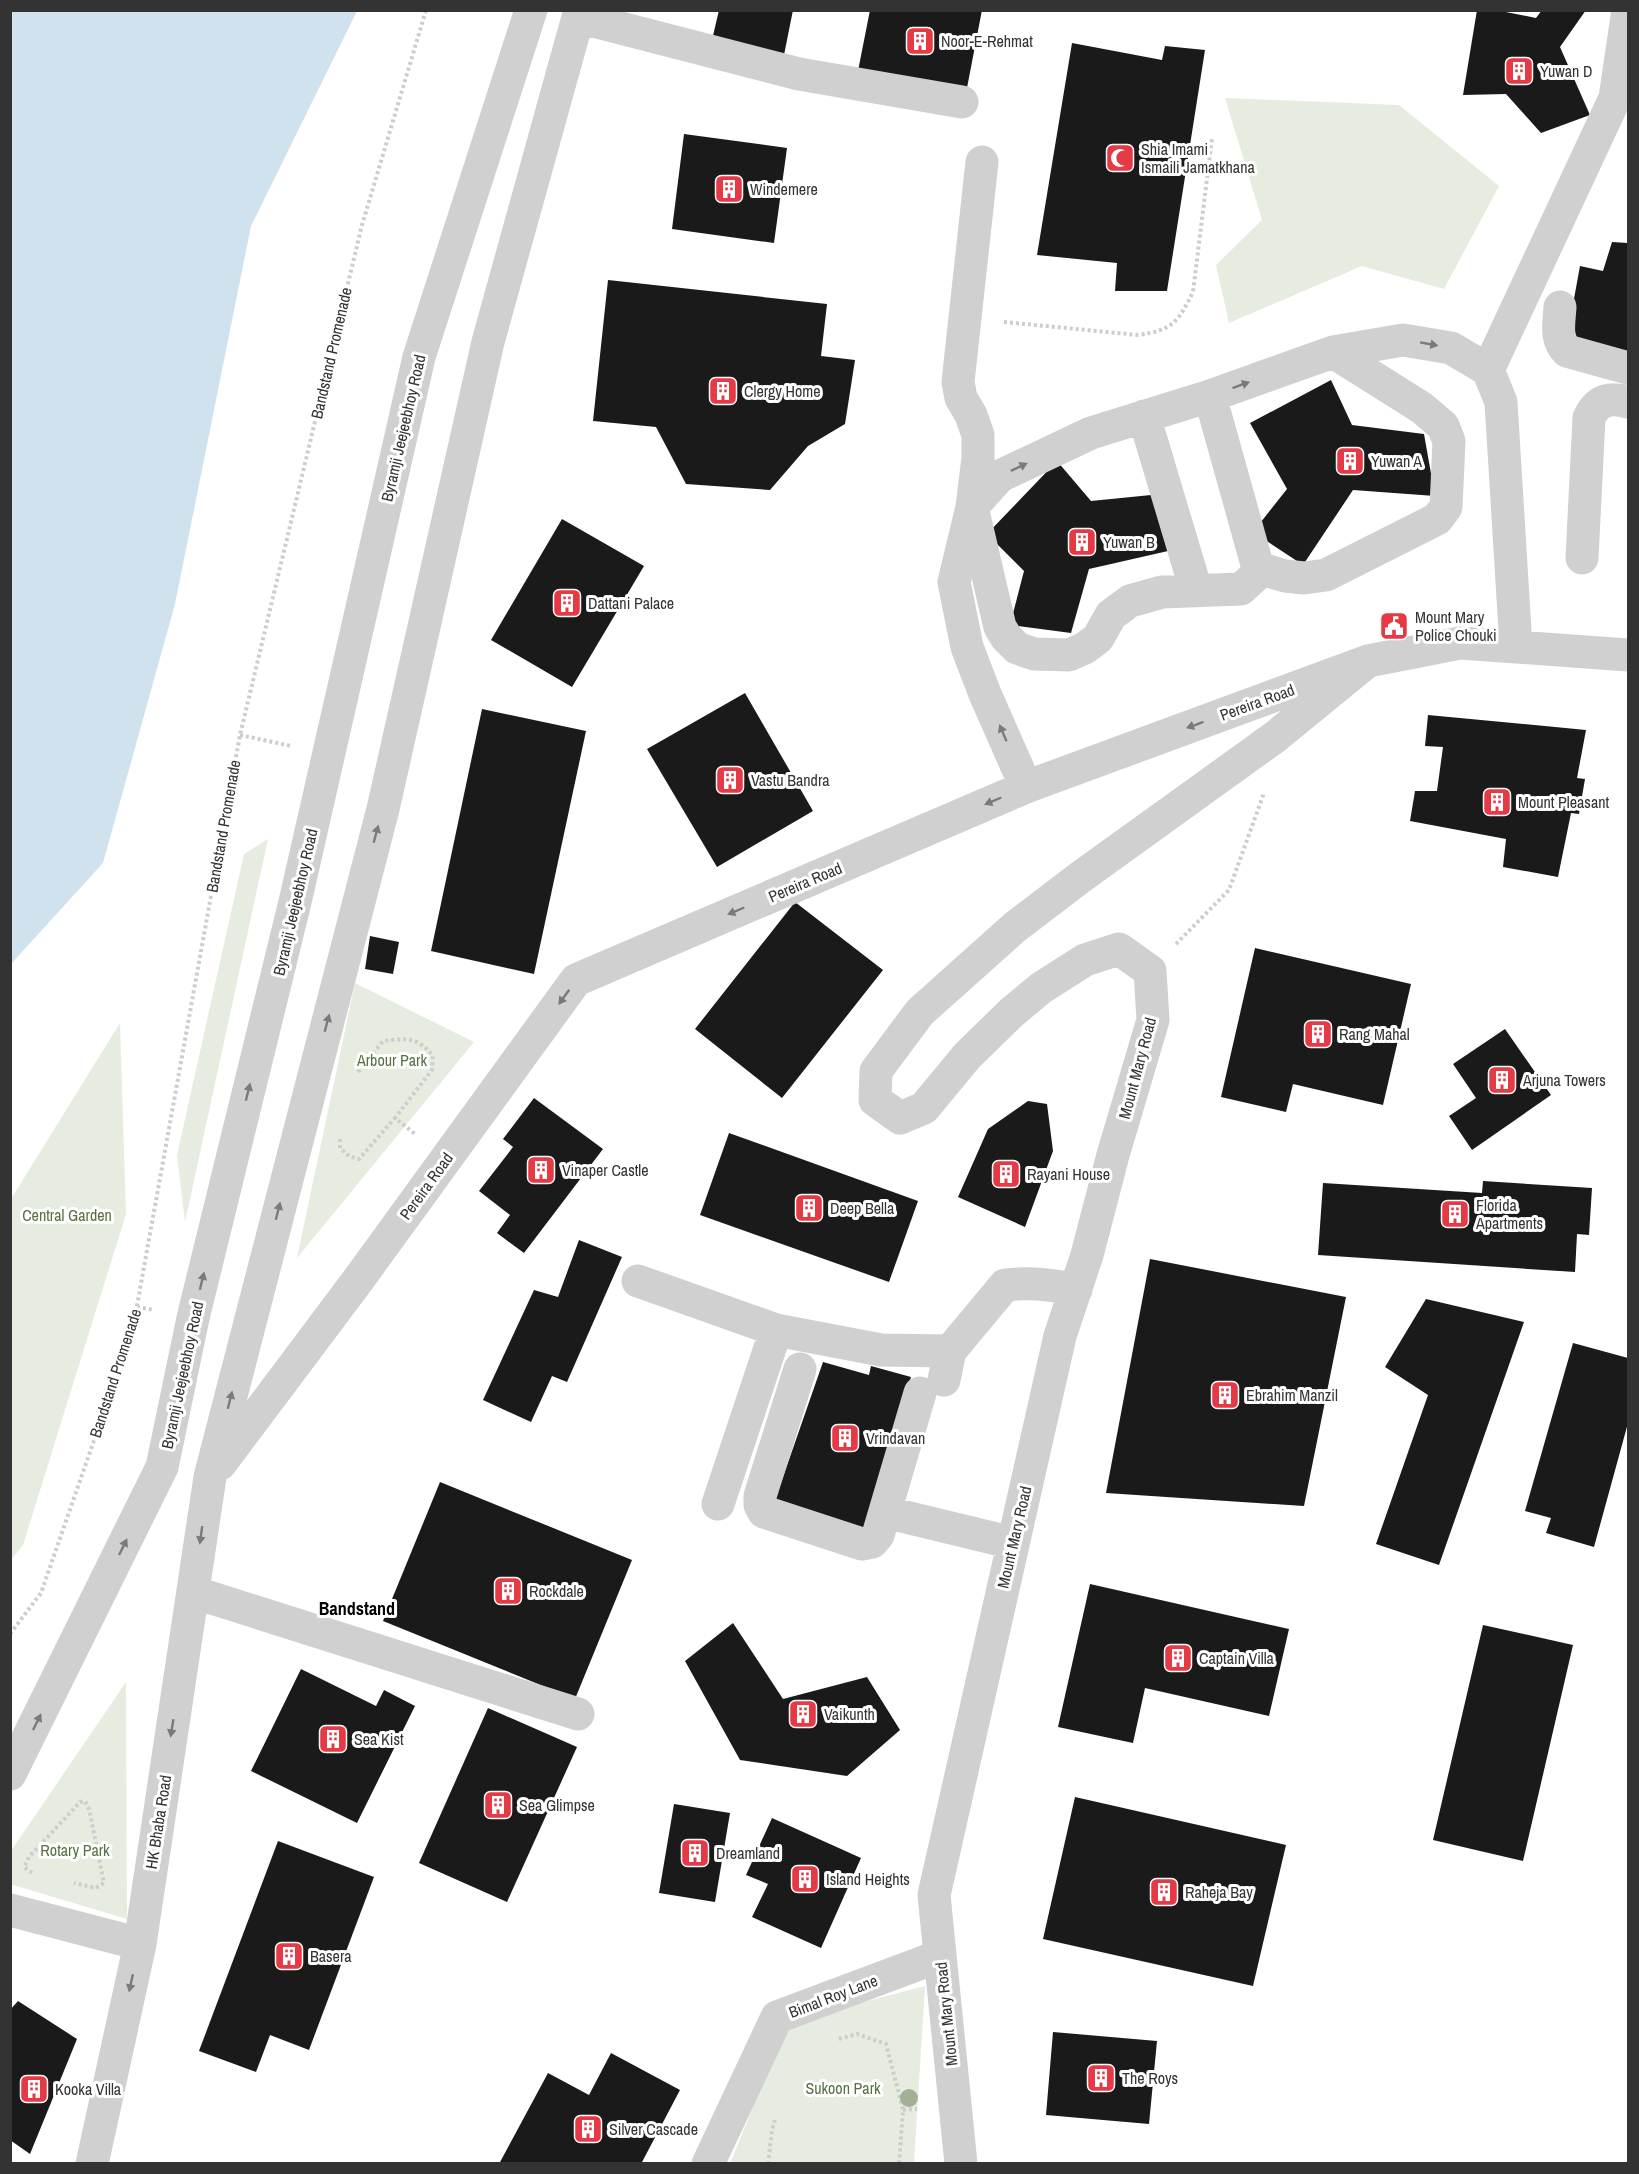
<svg xmlns="http://www.w3.org/2000/svg" width="1639" height="2174" font-family="'Archivo Narrow',sans-serif">
<style>
.green{fill:#e6ecdf}
.water{fill:#cfe2ee}
.building{fill:#1a1a1a}
.lines{fill:none;stroke-linecap:round;stroke-linejoin:round}
.path{stroke:#cdcdcd;stroke-width:4;stroke-dasharray:3 3;stroke-linecap:butt}
.minor{stroke:#d0d0d0;stroke-width:33}
.tree{fill:#a2b095}
.oneway{fill:#7a7a7a}
.labels{text-anchor:middle;stroke-width:6;stroke-linejoin:round;paint-order:stroke}
.poi-label{font-size:16px;fill:#333;stroke:#fff;text-anchor:start}
.street-label{font-size:16px;fill:#333;stroke:#fff}
.park-label{font-size:16px;fill:#56703f;stroke:#fff}
.neighbourhood-label{font-size:18px;font-weight:bold;fill:#000;stroke:#fff}
</style>
<rect width="100%" height="100%" fill="#fff"/>
<path class="green" d="M1225 98 1399 105 1499 186 1444 289 1362 266 1229 323 1216 265 1262 220Z
M268 839 185 1222 177 1155 244 854Z
M355 983 474 1042 297 1258Z
M120 1023 126 1214 23 1545 11 1560V1199Z
M126 1682 127 1919 10 1884 11 1851Z
M925 1986 914 2163 730 2164 787 2022Z"/>
<path class="water" d="M11 10 357 11 251 226 175 604 103 863 11 964Z"/>
<path class="building" d="M719 10H793L784 55 712 40Z
M870 10H982L966 93 858 71Z
M1477 10H1496L1536 18 1542 10H1586L1560 47 1590 115 1541 133 1506 94 1463 95Z
M1072 43 1162 60 1165 46 1205 50 1167 291H1115L1117 263 1037 255Z
M684 134 787 148 774 243 672 229Z
M1612 242 1628 243V356L1567 337 1580 266 1603 271Z
M608 280 827 304 821 356 855 360 845 424 808 446 770 490 686 484 656 427 593 421Z
M1331 380 1352 425 1424 434 1435 496 1353 490 1303 565 1253 532 1287 489 1250 423Z
M1057 461 1091 501 1161 494 1168 551 1089 569 1071 633 1010 625 1024 571 987 534Z
M562 519 644 566 572 687 491 640Z
M745 693 813 811 717 867 647 749Z
M482 709 586 731 534 974 431 951Z
M1428 715 1586 730 1577 778 1585 779 1579 814 1571 813 1558 877 1503 867 1506 839 1410 821 1415 791H1437L1443 747 1425 746Z
M795 902 883 970 782 1098 695 1029Z
M370 936 399 942 393 974 365 969Z
M1255 948 1411 984 1383 1105 1293 1084 1286 1112 1221 1097Z
M1505 1029 1551 1095 1472 1150 1449 1116 1476 1098 1453 1064Z
M534 1098 603 1149 524 1253 497 1233 510 1215 479 1191 513 1147 503 1139Z
M1028 1101 1047 1104 1053 1151 1025 1227 958 1197 988 1129Z
M729 1133 918 1201 889 1282 700 1215Z
M1483 1181 1592 1188 1589 1235 1577 1234 1575 1272 1318 1255 1323 1183 1482 1193Z
M579 1240 622 1257 567 1382 552 1376 531 1422 483 1400 534 1290 558 1297Z
M1150 1259 1346 1297 1304 1506 1106 1493Z
M1426 1299 1524 1322 1439 1565 1376 1544 1428 1395 1385 1367Z
M1573 1343 1628 1358V1423L1594 1547 1546 1533 1551 1518 1525 1511Z
M823 1362 869 1375 871 1366 911 1377 865 1530 775 1500Z
M440 1482 632 1560 575 1699 383 1621Z
M1090 1584 1289 1629 1269 1716 1145 1688 1133 1743 1058 1727Z
M733 1623 783 1699 867 1677 900 1730 847 1776 740 1760 685 1661Z
M1483 1625 1573 1645 1523 1861 1433 1840Z
M301 1669 376 1706 384 1690 415 1706 357 1823 251 1771Z
M488 1708 577 1747 507 1902 419 1863Z
M1075 1797 1286 1845 1253 1986 1043 1939Z
M674 1804 730 1813 715 1902 659 1893Z
M772 1818 861 1858 821 1948 752 1917 768 1884 746 1875Z
M278 1841 374 1877 309 2050 270 2035 256 2072 199 2051Z
M18 2001 77 2039 30 2154 10 2140V2010Z
M1053 2032 1157 2041 1149 2124 1046 2115Z
M611 2053 680 2090 641 2164H499L548 2073 589 2095Z"/>
<g class="lines">
<path class="path" d="M1004 322 1138 335C1173 330 1178 322 1193 292L1212 138
M240 735 291 746
M1176 944 1229 890 1264 793
M358 1072 383 1041C408 1038 417 1037 433 1056L432 1070 395 1118 415 1134
M340 1139V1148L349 1156 359 1159 395 1118
M137 1307 154 1310
M10 1634 41 1593 133 1328 240 735 362 225 426 10
M32 1873 24 1867 29 1857 80 1802 85 1801 89 1809 104 1883 96 1888 74 1883
M839 2039 857 2034 886 2044 903 2110 899 2164
M903 2110 917 2109
M768 2164 772 2130 775 2120"/>
<path class="minor" d="M578 17 799 74 962 102
M982 162 958 382 961 398 971 415 978 435V458L972 507 1000 627 1006 637 1017 648 1034 654 1069 655 1085 648 1098 638 1111 615 1130 601 1162 592 1241 589 1254 577 1258 568 1210 396
M1560 307C1559 323 1555 339 1567 351L1628 368
M1488 370 1615 98 1628 10
M1144 416 1196 590
M1582 558 1589 418C1597 400 1610 397 1628 402
M1258 568 1285 576 1304 578 1326 575 1437 519 1446 507 1449 441 1443 426 1422 408 1333 352
M1026 787 985 694 967 647 954 582 972 507 1000 476 1091 433 1210 396 1333 352 1403 340 1451 348 1488 370 1501 402 1516 647
M638 1281 776 1330 881 1350 950 1351
M800 1369 760 1496V1505L764 1512 862 1544 872 1542 878 1535 920 1393
M944 1380 950 1351 1005 1285C1029 1282 1051 1284 1076 1290
M220 1464 361 1276 576 980 1026 787 1368 661 1460 643 1628 655
M718 1504 776 1330
M885 1512 1013 1543
M193 1592 578 1714
M10 1774 162 1467 193 1318 295 902 419 357 531 10
M10 1910 140 1944
M92 2164 140 1944 210 1477 383 809 488 342 580 10
M708 2164 777 2017 940 1956
M961 2164 934 1895 1060 1336 1087 1255 1113 1155 1153 1020 1150 971 1119 949 1085 960 1041 988 1011 1013 967 1056 924 1108 900 1118 875 1100 876 1071 920 1012 1015 927 1082 876 1275 737 1368 661"/>
</g>
<circle class="tree" cx="909" cy="2098" r="9"/>
<defs><path id="oneway-solid" d="M-6-.8H1V-3.2L6.5 0L1 3.2V.8H-6Z" transform="scale(1.5)"/></defs>
<g class="oneway">
<use href="#oneway-solid" transform="translate(1429 344) rotate(10)"/>
<use href="#oneway-solid" transform="translate(1241 385) rotate(-20)"/>
<use href="#oneway-solid" transform="translate(1019 467) rotate(-25)"/>
<use href="#oneway-solid" transform="translate(1195 725) rotate(160)"/>
<use href="#oneway-solid" transform="translate(1003 733) rotate(-113)"/>
<use href="#oneway-solid" transform="translate(993 801) rotate(157)"/>
<use href="#oneway-solid" transform="translate(376 834) rotate(-75)"/>
<use href="#oneway-solid" transform="translate(736 911) rotate(157)"/>
<use href="#oneway-solid" transform="translate(564 997) rotate(126)"/>
<use href="#oneway-solid" transform="translate(327 1023) rotate(-75)"/>
<use href="#oneway-solid" transform="translate(248 1092) rotate(-76)"/>
<use href="#oneway-solid" transform="translate(278 1211) rotate(-76)"/>
<use href="#oneway-solid" transform="translate(202 1281) rotate(-76)"/>
<use href="#oneway-solid" transform="translate(230 1400) rotate(-76)"/>
<use href="#oneway-solid" transform="translate(201 1535) rotate(98)"/>
<use href="#oneway-solid" transform="translate(123 1547) rotate(-64)"/>
<use href="#oneway-solid" transform="translate(37 1722) rotate(-64)"/>
<use href="#oneway-solid" transform="translate(172 1728) rotate(99)"/>
<use href="#oneway-solid" transform="translate(131 1983) rotate(102)"/>
</g>
<defs>
<g id="building-square" transform="scale(1.5)"><rect x="-9" y="-9" width="18" height="18" rx="4" fill="#e63946" stroke="#fff"/><path d="M-4-6H4V6H1V3H-1V6H-4ZM-2.5-4.3h1.7v1.8h-1.7ZM.8-4.3h1.7v1.8H.8ZM-2.5-1h1.7V.8h-1.7ZM.8-1h1.7V.8H.8Z" fill="#fff"/></g>
<g id="mosque-square" transform="scale(1.5)"><rect x="-9" y="-9" width="18" height="18" rx="4" fill="#e63946" stroke="#fff"/><path d="M3.5-4.9A6 6 0 1 0 3.5 4.9A5 5 0 1 1 3.5-4.9Z" fill="#fff"/></g>
<g id="civic-square" transform="scale(1.5)"><rect x="-9" y="-9" width="18" height="18" rx="4" fill="#e63946" stroke="#fff"/><path d="M-.6-6.5H3V-4.5H.6V-3L4-1V1h2V6H-6V1h2V-1L-.6-3ZM-1.2 2.5V6h2.4V2.5Z" fill="#fff"/></g>
</defs>
<g fill-rule="evenodd">
<use href="#building-square" x="920" y="41"/>
<use href="#building-square" x="1519" y="71"/>
<use href="#mosque-square" x="1120" y="158"/>
<use href="#building-square" x="729" y="189"/>
<use href="#building-square" x="723" y="391"/>
<use href="#building-square" x="1350" y="461"/>
<use href="#building-square" x="1082" y="542"/>
<use href="#building-square" x="567" y="603"/>
<use href="#civic-square" x="1394" y="626"/>
<use href="#building-square" x="730" y="780"/>
<use href="#building-square" x="1497" y="802"/>
<use href="#building-square" x="1318" y="1034"/>
<use href="#building-square" x="1502" y="1080"/>
<use href="#building-square" x="541" y="1170"/>
<use href="#building-square" x="1006" y="1174"/>
<use href="#building-square" x="809" y="1208"/>
<use href="#building-square" x="1455" y="1214"/>
<use href="#building-square" x="1225" y="1395"/>
<use href="#building-square" x="845" y="1438"/>
<use href="#building-square" x="508" y="1591"/>
<use href="#building-square" x="1178" y="1658"/>
<use href="#building-square" x="803" y="1714"/>
<use href="#building-square" x="333" y="1739"/>
<use href="#building-square" x="498" y="1805"/>
<use href="#building-square" x="695" y="1853"/>
<use href="#building-square" x="805" y="1879"/>
<use href="#building-square" x="1164" y="1892"/>
<use href="#building-square" x="289" y="1956"/>
<use href="#building-square" x="1101" y="2078"/>
<use href="#building-square" x="34" y="2089"/>
<use href="#building-square" x="588" y="2129"/>
</g>
<g class="labels">
<g class="poi-label">
<text x="941" y="47">Noor-E-Rehmat</text>
<text x="1540" y="77">Yuwan D</text>
<text x="1141" y="155">Shia Imami<tspan x="1141" dy="18">Ismaili Jamatkhana</tspan></text>
<text x="750" y="195">Windemere</text>
<text x="744" y="397">Clergy Home</text>
<text x="1371" y="467">Yuwan A</text>
<text x="1103" y="548">Yuwan B</text>
<text x="588" y="609">Dattani Palace</text>
<text x="1415" y="623">Mount Mary<tspan x="1415" dy="18">Police Chouki</tspan></text>
<text x="751" y="786">Vastu Bandra</text>
<text x="1518" y="808">Mount Pleasant</text>
<text x="1339" y="1040">Rang Mahal</text>
<text x="1523" y="1086">Arjuna Towers</text>
<text x="562" y="1176">Vinaper Castle</text>
<text x="1027" y="1180">Rayani House</text>
<text x="1476" y="1211">Florida<tspan x="1476" dy="18">Apartments</tspan></text>
<text x="830" y="1214">Deep Bella</text>
<text x="1246" y="1401">Ebrahim Manzil</text>
<text x="866" y="1444">Vrindavan</text>
<text x="529" y="1597">Rockdale</text>
<text x="1199" y="1664">Captain Villa</text>
<text x="824" y="1720">Vaikunth</text>
<text x="354" y="1745">Sea Kist</text>
<text x="519" y="1811">Sea Glimpse</text>
<text x="716" y="1859">Dreamland</text>
<text x="826" y="1885">Island Heights</text>
<text x="1185" y="1898">Raheja Bay</text>
<text x="310" y="1962">Basera</text>
<text x="1122" y="2084">The Roys</text>
<text x="55" y="2095">Kooka Villa</text>
<text x="609" y="2135">Silver Cascade</text>
</g>
<g class="street-label">
<text transform="translate(331 353) rotate(-77)" y="6">Bandstand Promenade</text>
<text transform="translate(403 428) rotate(-77)" y="6">Byramji Jeejeebhoy Road</text>
<text transform="translate(1257 702) rotate(-20)" y="6">Pereira Road</text>
<text transform="translate(223 826) rotate(-80)" y="6">Bandstand Promenade</text>
<text transform="translate(805 882) rotate(-23)" y="6">Pereira Road</text>
<text transform="translate(295 902) rotate(-77)" y="6">Byramji Jeejeebhoy Road</text>
<text transform="translate(1137 1068) rotate(-75)" y="6">Mount Mary Road</text>
<text transform="translate(426 1186) rotate(-54)" y="6">Pereira Road</text>
<text transform="translate(115 1373) rotate(-72)" y="6">Bandstand Promenade</text>
<text transform="translate(182 1375) rotate(-78)" y="6">Byramji Jeejeebhoy Road</text>
<text transform="translate(1014 1537) rotate(-77)" y="6">Mount Mary Road</text>
<text transform="translate(158 1822) rotate(-81)" y="6">HK Bhaba Road</text>
<text transform="translate(833 1996) rotate(-21)" y="6">Bimal Roy Lane</text>
<text transform="translate(946 2014) rotate(-96)" y="6">Mount Mary Road</text>
</g>
<g class="park-label">
<text x="392" y="1066">Arbour Park</text>
<text x="67" y="1221">Central Garden</text>
<text x="75" y="1856">Rotary Park</text>
<text x="843" y="2094">Sukoon Park</text>
</g>
<g class="neighbourhood-label">
<text x="357" y="1615">Bandstand</text>
</g>
</g>
<rect width="1639" height="2174" fill="none" stroke="#333333" stroke-width="24"/>
</svg>
